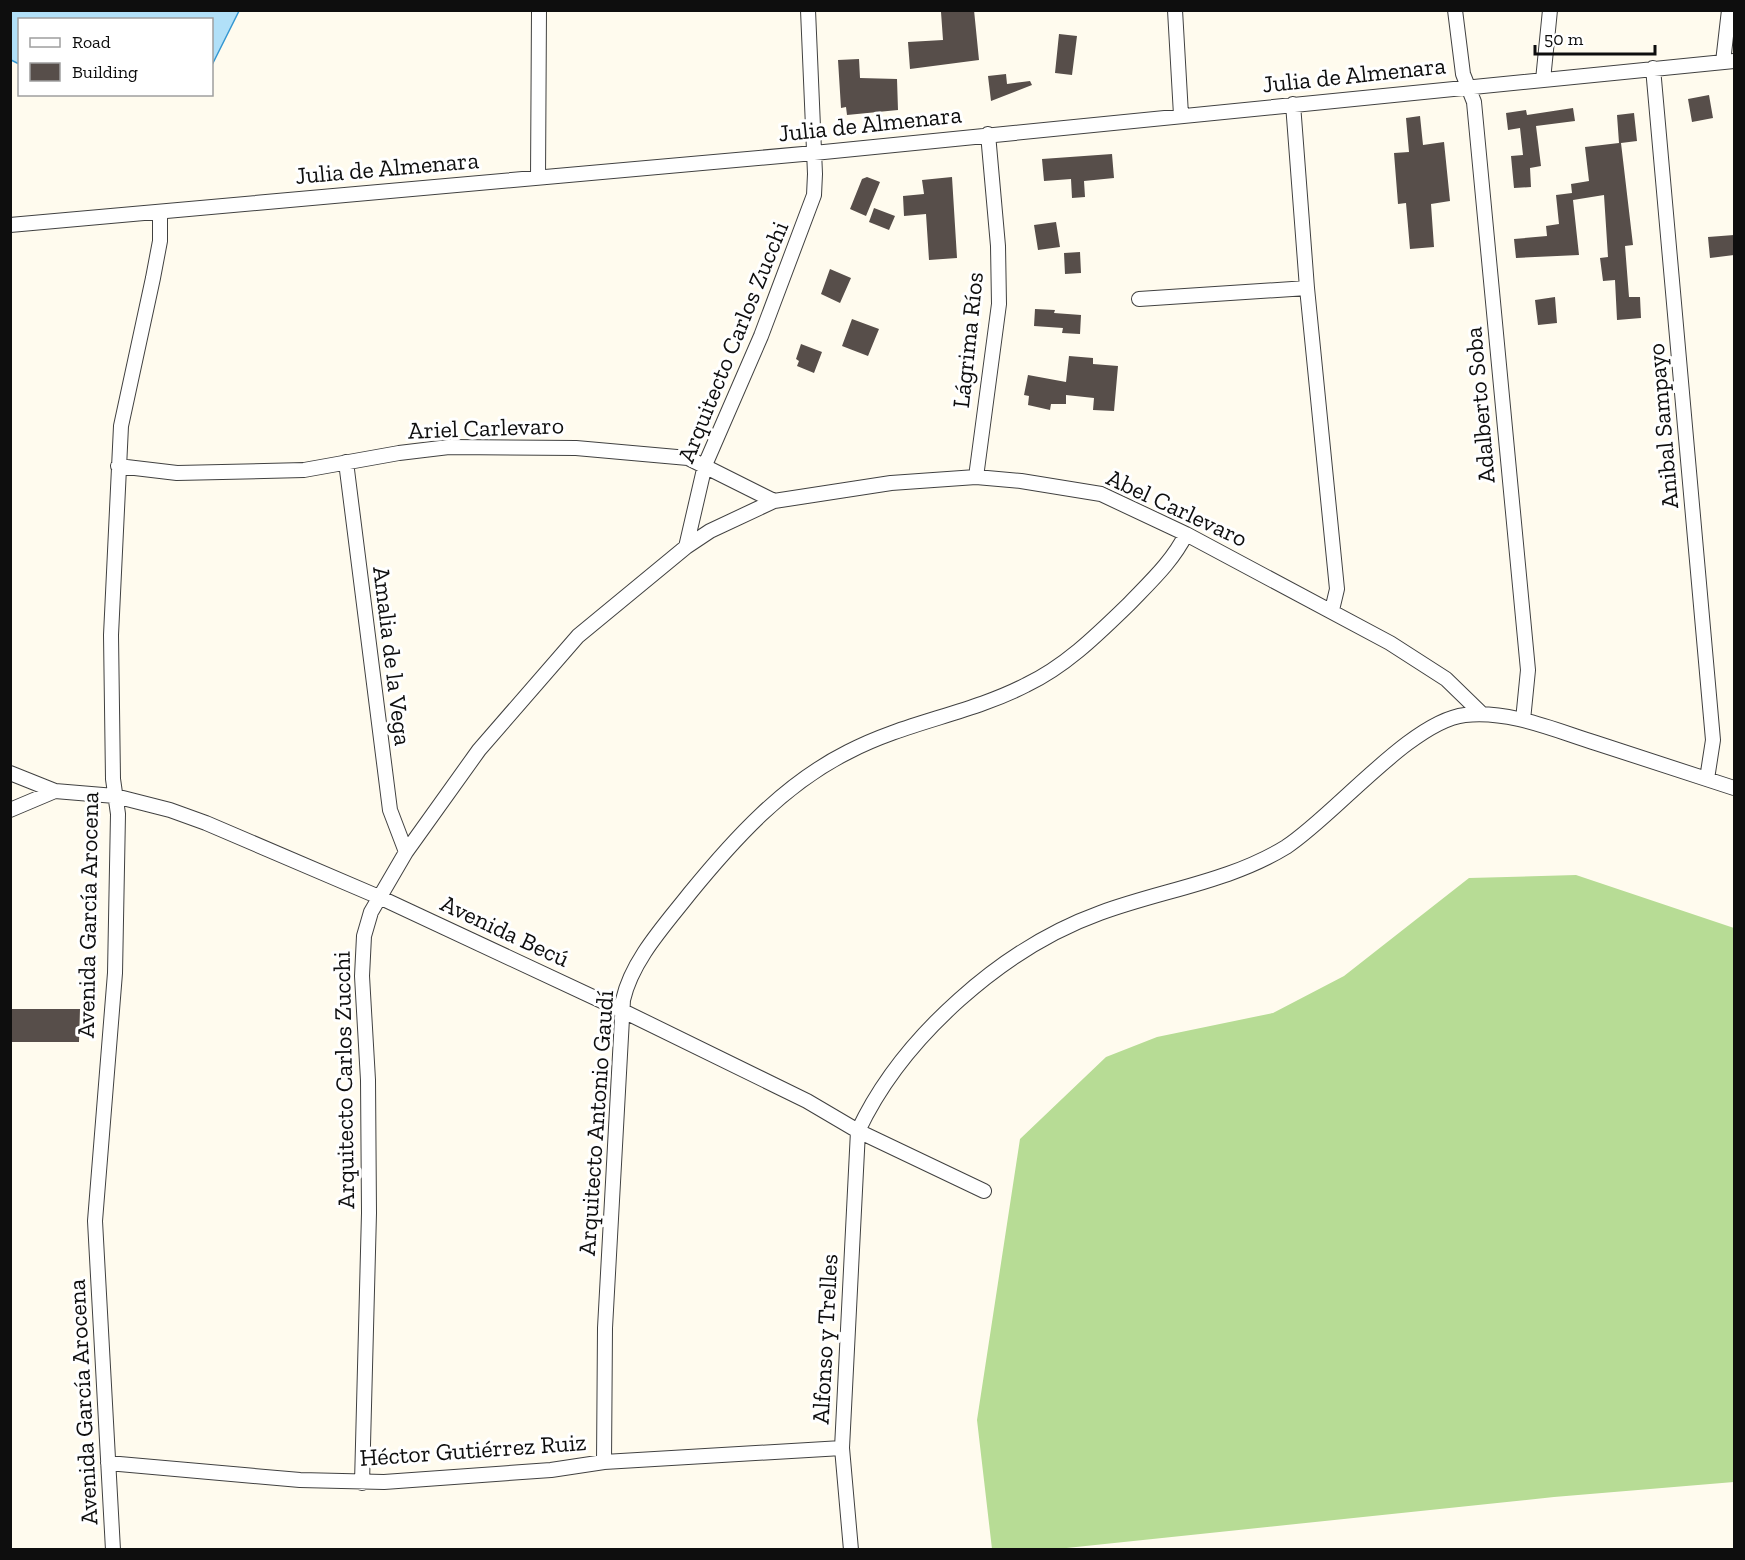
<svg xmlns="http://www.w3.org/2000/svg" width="1745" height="1560" font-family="'Zilla Slab',serif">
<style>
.forest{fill:#b7dc95}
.water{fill:#b1e0f8;stroke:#3598d2;stroke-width:1.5}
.building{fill:#574e4a}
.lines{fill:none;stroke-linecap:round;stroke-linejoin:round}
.street-casing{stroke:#414141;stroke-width:16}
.street{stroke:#fff;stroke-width:14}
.labels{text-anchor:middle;stroke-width:6;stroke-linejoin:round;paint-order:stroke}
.street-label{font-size:24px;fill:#0e0e0e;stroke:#fff}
</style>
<rect width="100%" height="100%" fill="#fffbee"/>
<path class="forest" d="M1576 875 1734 928V1482L1554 1497 1057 1549H992L977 1420 1020 1139 1106 1057 1157 1037 1273 1013 1344 976 1469 878Z"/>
<path class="water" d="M10 11 11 10 239 11 212 65V20H20L19 64 11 60Z"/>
<path class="building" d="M974 10 979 60 910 69 908 42 943 40 941 12Z
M1059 34 1077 36 1072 75 1055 73Z
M859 59 860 78 897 79 898 110 847 115 846 107 841 108 838 60Z
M1006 74 1007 84 1030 81 1032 85 991 101 988 76Z
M1709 95 1713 118 1692 122 1688 99Z
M1573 108 1575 121 1536 126 1541 166 1530 168 1531 187 1514 188 1511 156 1523 155 1520 128 1508 130 1506 113 1526 110 1527 115Z
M1634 113 1637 141 1621 143 1633 245 1625 246 1629 297H1640L1641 318 1617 320 1615 280 1603 281 1600 258 1608 257 1604 195 1573 200 1579 255 1516 258 1514 239 1547 236 1546 226 1559 224 1556 195 1572 193 1571 184 1589 181 1585 147 1619 143 1617 115Z
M1420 116 1423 145 1444 142 1450 201 1431 204 1434 247 1410 249 1406 203 1398 204 1394 153 1409 152 1406 118Z
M1112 154 1114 178 1084 181 1085 197 1072 198 1071 179 1044 181 1042 159Z
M867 177 880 182 866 216 850 209 862 179Z
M952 177 957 258 929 260 926 214 904 216 903 196 924 194 922 180Z
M874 208 895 216 889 230 869 222Z
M1056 222 1060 247 1038 250 1034 225Z
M1734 235V255L1710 258 1708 237Z
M1080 252 1081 273 1065 274 1064 253Z
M830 269 851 278 840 303 821 294Z
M1555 297 1557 323 1538 325 1535 300Z
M1035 309 1055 310 1054 313 1081 315 1080 334 1062 333 1063 328 1034 326Z
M852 319 879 329 868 356 842 346Z
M801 344 822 352 814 373 797 366 799 361 796 359Z
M1069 356 1093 358V364L1118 366 1114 411 1093 410 1094 398 1066 395V404H1051L1050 410 1028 405 1029 396 1024 395 1028 375 1066 382Z
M10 1009H80L79 1042H10Z"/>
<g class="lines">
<g class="street-casing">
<path id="street" d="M1175 10 1181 115
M1455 10 1463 74 1474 102 1528 670 1523 720
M1723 62 1729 10
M1653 68 1713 740 1707 779
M1543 80 1550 10
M1293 104 1307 288 1337 589 1332 610
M538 178 539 10
M10 225 814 153 1734 61
M1139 299 1307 288
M346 462 390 810 406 852
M118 466 177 473 304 470 399 453 449 447 576 448 688 458 774 501
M976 477 999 304 998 246 988 134
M686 547 705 465 761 336 814 195 815 174 808 10
M10 773 55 791
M10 810 55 791 115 796 170 810 206 823 379 897 623 1011 807 1101 858 1131 984 1191
M604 1462 605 1328 623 1000C632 960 665 925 690 893 734 839 784 784 848 752 905 722 970 714 1026 685 1066 666 1098 634 1129 604 1150 582 1173 561 1186 534
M108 1463 300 1480 384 1482 551 1470 604 1462 842 1448
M362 1483 369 1213 368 1080 362 976 364 936 371 912 406 852 479 750 578 636 686 547 710 531 774 501 891 483 976 477 1021 481 1101 494 1186 534 1390 643 1446 679 1482 714
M113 1550 95 1221 115 973 118 814 113 779 111 635 121 426 153 278 160 241V213
M851 1550 842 1448 858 1131C902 1037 1003 948 1100 913 1162 890 1229 882 1286 847 1334 816 1411 721 1465 715 1510 710 1554 730 1596 743 1642 758 1688 773 1734 788"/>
</g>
<use href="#street" class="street"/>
</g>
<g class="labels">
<g class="street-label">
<text transform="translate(1354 75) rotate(-6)" y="8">Julia de Almenara</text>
<text transform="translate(870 124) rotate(-6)" y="8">Julia de Almenara</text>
<text transform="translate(387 168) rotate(-5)" y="8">Julia de Almenara</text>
<text transform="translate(968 340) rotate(-84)" y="8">Lágrima Ríos</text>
<text transform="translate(733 342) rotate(-68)" y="8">Arquitecto Carlos Zucchi</text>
<text transform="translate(1480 405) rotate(-95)" y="8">Adalberto Soba</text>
<text transform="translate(1663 426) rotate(-95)" y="8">Anibal Sampayo</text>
<text transform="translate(486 428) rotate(-2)" y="8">Ariel Carlevaro</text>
<text transform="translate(1177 508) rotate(25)" y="8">Abel Carlevaro</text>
<text transform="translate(392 656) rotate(83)" y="8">Amalia de la Vega</text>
<text transform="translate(88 915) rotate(-89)" y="8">Avenida García Arocena</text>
<text transform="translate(505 931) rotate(25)" y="8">Avenida Becú</text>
<text transform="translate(344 1080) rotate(-91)" y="8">Arquitecto Carlos Zucchi</text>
<text transform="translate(596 1123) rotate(-86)" y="8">Arquitecto Antonio Gaudí</text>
<text transform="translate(825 1339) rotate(-87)" y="8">Alfonso y Trelles</text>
<text transform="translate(83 1402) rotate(-93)" y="8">Avenida García Arocena</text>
<text transform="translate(473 1450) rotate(-4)" y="8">Héctor Gutiérrez Ruiz</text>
</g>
</g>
<rect width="1745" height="1560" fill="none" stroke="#0e0e0e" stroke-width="24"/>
<rect x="18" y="18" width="195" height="78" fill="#ffffff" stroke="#9f9f9f" stroke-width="1.5"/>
<rect x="30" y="38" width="30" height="9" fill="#ffffff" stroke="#9f9f9f" stroke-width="1.5"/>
<text x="72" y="48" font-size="18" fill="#0e0e0e">Road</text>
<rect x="30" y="63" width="30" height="18" fill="#574e4a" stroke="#9f9f9f" stroke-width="1.5"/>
<text x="72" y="78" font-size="18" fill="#0e0e0e">Building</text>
<path d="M1535 45v9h120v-9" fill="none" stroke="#0e0e0e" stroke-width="3"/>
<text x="1544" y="45" font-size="18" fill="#0e0e0e" stroke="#ffffff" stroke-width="4.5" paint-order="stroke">50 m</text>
</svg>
